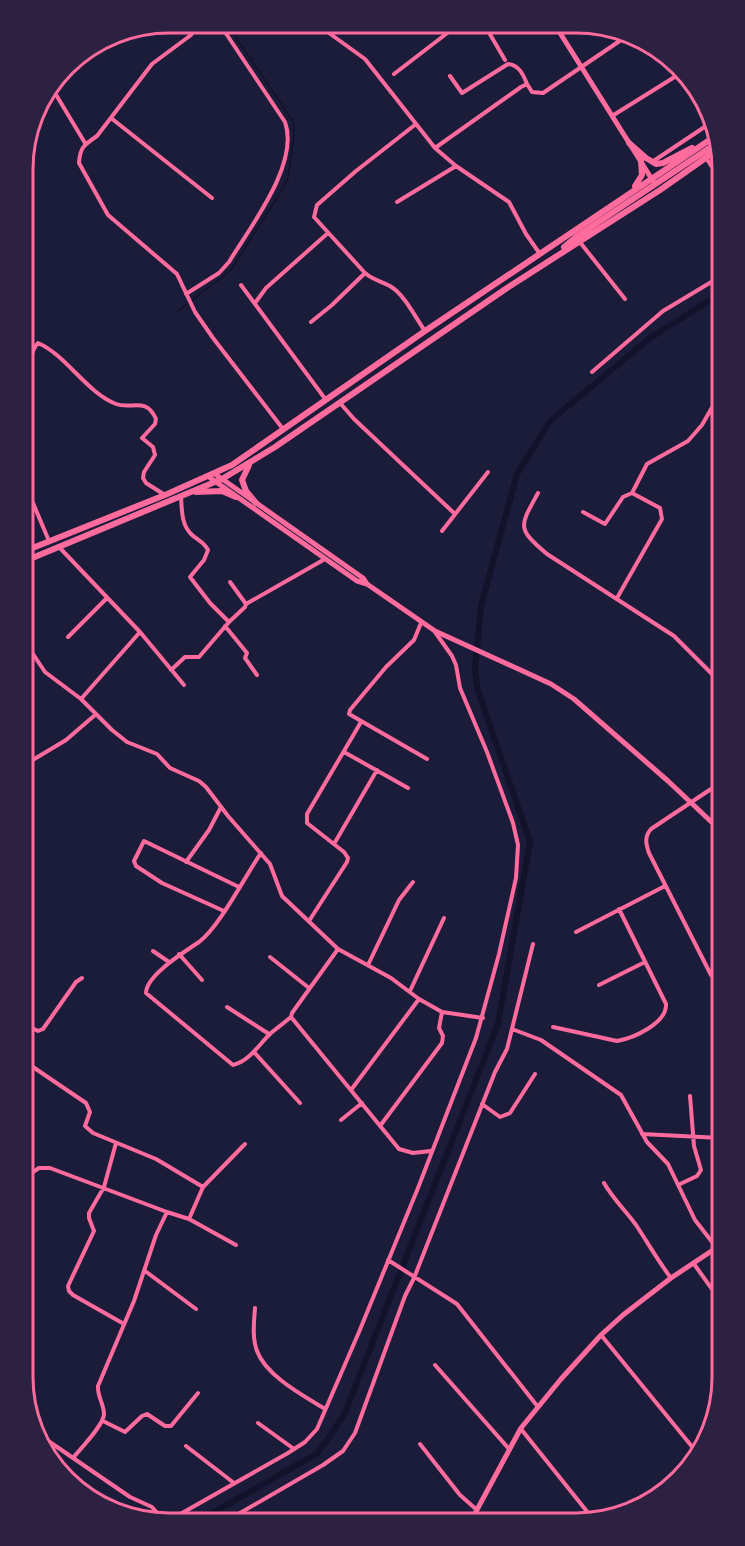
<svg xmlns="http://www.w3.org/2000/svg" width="745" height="1546" font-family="Montserrat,sans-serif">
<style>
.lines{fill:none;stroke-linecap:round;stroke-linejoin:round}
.stream{stroke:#12122b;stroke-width:1.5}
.canal{stroke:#12122b;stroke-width:6}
.minor{stroke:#ff6b9d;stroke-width:4}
.secondary{stroke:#ff6b9d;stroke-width:5}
.primary{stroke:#ff6b9d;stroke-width:6}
.rim{fill:none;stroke:#ff6b9d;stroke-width:3}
</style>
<rect width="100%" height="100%" fill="#1b1b3a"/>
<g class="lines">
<path class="stream" d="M178 311 231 270 278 196 288 178 294 136 293 121 226 23"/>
<path class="canal" d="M200 1520 318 1453 344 1415 498 1024 530 842 477 688 475 668 481 606 517 474 550 421 650 338 718 295"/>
<path class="minor" d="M192 23 195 28 191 35 152 64 97 136C84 145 80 147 79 163L108 215 177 274 195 312 213 338 283 429
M320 23 329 33 365 59 435 148 456 166 509 202 526 234 540 254
M484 24 505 60
M68 65 85 51
M394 74 459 24
M450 76 462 93 508 64C519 65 523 74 527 84
M53 84 52 88 85 143
M612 116 681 73
M111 118 212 198
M416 124 356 171 317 205 314 217 365 273C373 280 381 281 390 286 405 295 415 317 425 331
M435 148 521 87 527 84 532 92 543 93 627 36
M706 158 718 176
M652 162 712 122
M397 202 456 166
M579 241 625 299
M241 285 326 400
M186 294 219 273 229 262C250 227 300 164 285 122L219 23
M255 303 266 288 328 233
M311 322 332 305 365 273
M592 372 663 311 718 278
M24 377C29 367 31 349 38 343 66 355 87 393 116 404 131 410 146 396 156 419L155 424 142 438 153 447 155 455 144 472 143 478 146 483 165 495
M340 403 354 419 455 514
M538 493C520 526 516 528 547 554L674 636 719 681
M632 493 647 464 688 441 702 425 718 397
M25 494 33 503 49 541
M181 497C182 509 181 524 191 534 197 540 204 542 208 550L204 560 190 577 210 603 229 622 245 607 246 604 230 582
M583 512 605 524 623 497 632 493 660 508 662 519 617 598
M442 531 488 472
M59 547 140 632 184 685
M246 604 325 559
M421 623 414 640 386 667 350 710 349 714 427 759
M225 626 247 653 245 658 257 675
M68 637 107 598
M25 642 45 672 81 699 112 730 127 742 157 754 170 768 199 781 206 787 228 816 270 864 282 896 338 949 391 978 419 999 442 1012 483 1018
M171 670 185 657H199L229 622
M81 699 140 632
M344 752 408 788
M26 764 66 740 95 715
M720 783 651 829C644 837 646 844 649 853L711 975 720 985
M334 844 377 770
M261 853C245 876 220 926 199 942 186 951 146 975 146 993L233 1065C250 1061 259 1044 271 1033 277 1028 284 1023 291 1017
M186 862 209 830 221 807
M224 911 162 883 136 866 134 861 144 841 239 887
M309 921 347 862 348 858 344 852 307 823V814L361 722
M576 932 665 886
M338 949 292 1013 291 1017 399 1149 413 1153 431 1151
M153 951 169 962
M179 954 202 980
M270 957 309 988
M368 965 399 900 413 882
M599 985 645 962
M410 991 444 918
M227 1007 269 1034
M26 1025 38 1031 43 1029 76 982 82 978
M553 1027 617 1041C634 1038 667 1023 666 1004L619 909
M512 1029 541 1040 621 1095 647 1142 668 1164 695 1220 716 1247
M254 1052 300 1103
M27 1063 86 1103 90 1112 85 1126 93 1133 156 1159 203 1187
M351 1090 419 999
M482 1104 500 1117 510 1113 535 1074
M341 1120 362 1103
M380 1126 442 1043 443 1036 439 1028 442 1012
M642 1134 721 1138
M116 1143 104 1187 89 1213V1218L94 1231 68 1286 69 1291 73 1295 124 1324
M27 1176 39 1168H50L167 1212
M604 1183C613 1199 626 1211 636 1225 648 1243 658 1261 671 1278
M678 1185 697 1176 701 1170 694 1146 690 1096
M189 1219 236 1245
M714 1245 722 1240
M388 1260 457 1304 538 1407
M694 1264 722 1303
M145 1271 196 1309
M255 1308C254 1322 252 1338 257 1351 266 1376 304 1396 325 1409
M722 1316 718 1323 722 1330
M601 1335 698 1454
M435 1365 509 1449
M103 1421 125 1432 142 1416 147 1414 165 1426H171L198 1393
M258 1423 294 1449
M521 1429 593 1519
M41 1436 130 1497 152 1507 164 1521
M420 1444 460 1495 477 1510
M186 1446 234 1483
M73 1458C80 1449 104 1425 104 1414 104 1404 97 1396 98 1386L134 1301 156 1235 167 1212 189 1219 203 1187 245 1144
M243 1512 245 1515 244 1520
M228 1520 323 1465 343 1451 355 1433 405 1296 414 1278 495 1072 507 1049 533 944
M168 1521 288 1453 305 1442 317 1429 359 1332 418 1188 476 1038 499 954 516 878 518 845 513 823 487 752 460 688 456 665 452 656 435 632"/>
<path class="secondary" d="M555 25 653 181
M215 474 363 578 367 584 435 631 551 684 574 699 668 781 720 830
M209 477 357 581 367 584
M472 1519 521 1428 561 1379 601 1335 623 1315 671 1278 722 1244"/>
<path class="primary" d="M629 143 646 158 656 164 663 163 692 148
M635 186 642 175 641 161
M564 247 576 237 717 143
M249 465 242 480 246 491 256 503
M196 492 222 491 236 497
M25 551 165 495 232 465 425 331 717 135
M25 561 222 479 275 447 507 288 660 190 717 150"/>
</g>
<path d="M0 0H745V1546H0ZM169 33H576A136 136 0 0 1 712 169V1377A136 136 0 0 1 576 1513H169A136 136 0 0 1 33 1377V169A136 136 0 0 1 169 33Z" fill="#2d2142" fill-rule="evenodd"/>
<path class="rim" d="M169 33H576A136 136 0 0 1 712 169V1377A136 136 0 0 1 576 1513H169A136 136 0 0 1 33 1377V169A136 136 0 0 1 169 33Z"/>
</svg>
